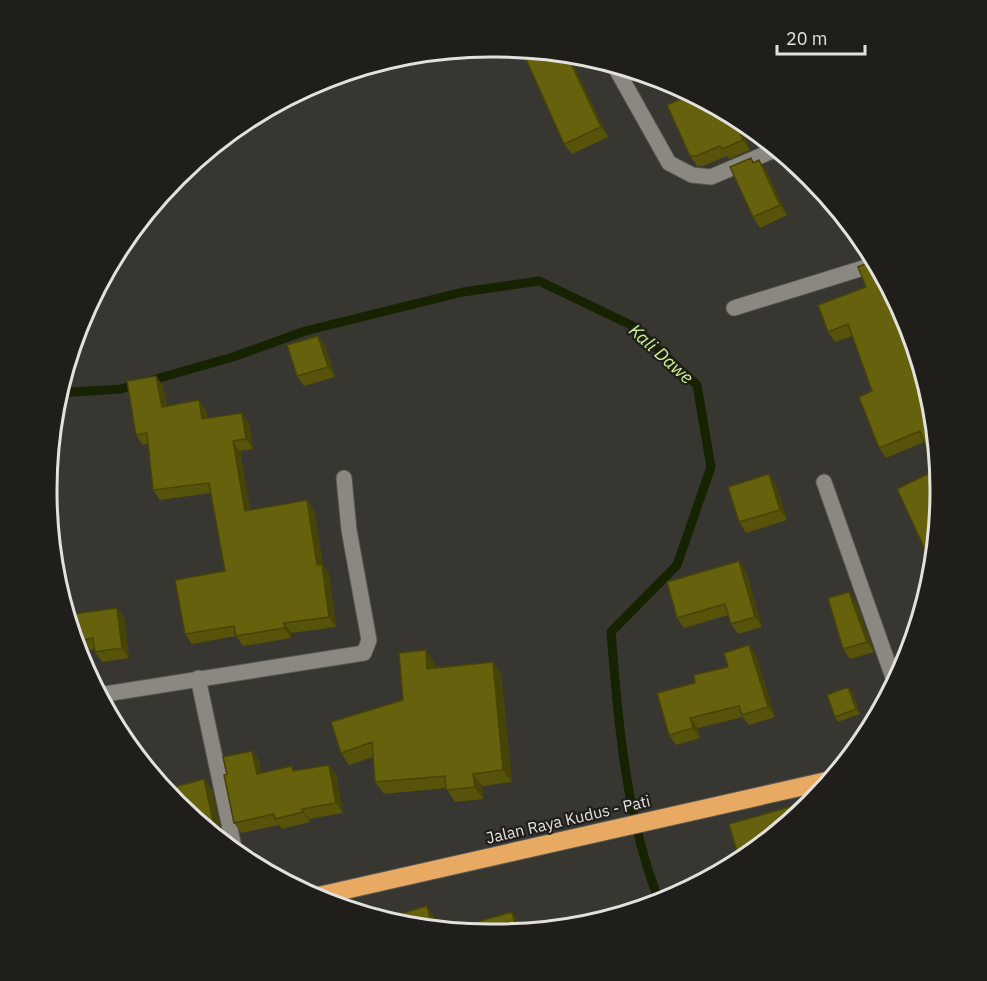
<svg xmlns="http://www.w3.org/2000/svg" width="987" height="981" font-family="'IBM Plex Sans',sans-serif">
<style>
.lines{fill:none;stroke-linecap:round;stroke-linejoin:round}
.stream{stroke:#162200;stroke-width:9}
.minor-casing{stroke:#565550;stroke-width:17}
.highway-casing{stroke:#565550;stroke-width:20}
.minor{stroke:#8a8881;stroke-width:15}
.highway{stroke:#e8aa62;stroke-width:18}
.wall{fill:#57530a}
.shaded-wall{fill:#474408}
.building{fill:#65610c;stroke:#474408;stroke-width:1.5}
.labels{text-anchor:middle;stroke-width:4.5;stroke-linejoin:round;paint-order:stroke}
.street-label{font-size:16px;fill:#e2e1dd;stroke:#1f1e1b}
.water-label{font-size:18px;font-style:italic;fill:#cdf393;stroke:#1f1e1b}
.rim{fill:none;stroke:#e2e1dd;stroke-width:3}
</style>
<rect width="100%" height="100%" fill="#383631"/>
<g class="lines">
<path class="stream" d="M58 393 121 389 233 357 305 331 463 292 539 281 633 326 697 385 711 467 677 565 611 632C618 722 626 818 660 903"/>
<g class="minor-casing">
<path id="minor" d="M614 65 669 163 692 175 711 177 777 149
M734 308 876 264
M824 482 895 683
M198 678 235 852
M99 695 364 653 369 640 349 530 344 478"/>
</g>
<g class="highway-casing">
<path id="highway" d="M314 897 831 780"/>
</g>
<use href="#minor" class="minor"/>
<use href="#highway" class="highway"/>
</g>
<path class="wall" d="M568 54 608 137 572 154 564 144Z
M735 117 750 150 729 159 727 156 703 166H697L690 156Z
M751 158 754 162 766 170 787 215 760 228 753 217Z
M866 287 932 404 940 490 937 470 931 461 924 442 886 458 879 448 872 391 852 336 835 342 828 332Z
M318 336 325 346 335 377 304 386 297 376Z
M163 386 167 406 206 410 207 418 249 423 253 449 240 451 250 510H314L323 565 329 574 336 627 291 633V638L243 646 236 636 192 644 185 634 225 571 211 493 160 500 153 490 148 444 143 445 136 435Z
M776 484 787 520 746 533 739 522Z
M739 561 746 571 762 627 738 634 731 624 728 615 684 628 677 618Z
M856 602 874 652 850 659 843 649Z
M117 608 124 618 129 658 102 662 95 652 94 649 78 653 66 615Z
M749 645 756 655 775 717 749 725 743 717 698 728 700 738 676 745 669 735 695 683 728 667Z
M434 662 435 668 501 674 512 782 482 786 483 799 455 802 446 788 384 794 375 782 373 757 349 765 341 753 403 700Z
M848 687 852 692 860 714 838 722 835 717Z
M252 751 259 761 261 773 295 771 329 765 336 775 343 813 309 819 310 822 282 829 279 825 241 833 234 823 227 774Z
M204 779 212 790 222 837 217 838 177 805Z"/>
<path class="shaded-wall" d="M566 53 568 54 608 137 601 127Z
M732 115 735 117 750 150 743 140Z
M759 160 766 170 787 215 780 205Z
M318 336 325 346 335 377 328 367Z
M156 376 163 386 169 417 162 407Z
M199 400 206 410 209 428 202 419Z
M242 413 249 423 253 449 246 439Z
M233 441 240 451 252 521 245 511Z
M769 474 776 484 787 520 780 510Z
M307 500 314 510 323 565 329 574 336 627 329 617 317 565Z
M739 561 746 571 762 627 755 617Z
M849 592 856 602 874 652 867 642Z
M117 608 124 618 129 658 122 648Z
M284 623 291 633V638L284 628Z
M749 645 756 655 775 717 768 707Z
M426 650 434 662 436 681 427 669Z
M493 662 501 674 512 782 503 770Z
M848 687 852 692 860 714 856 709Z
M690 718 698 728 700 738 693 728Z
M252 751 259 761 264 784 257 774Z
M329 765 336 775 343 813 336 803Z
M473 774 482 786 483 799 475 787Z
M204 779 212 790 222 837 214 826Z
M302 809 309 819 310 822 303 812Z
M427 906 434 916 438 929H433Z
M512 912 519 922 521 932H517Z"/>
<path class="building" d="M537 51 566 53 601 127 564 144 525 57Z
M692 94 732 115 743 140 722 149 720 146 696 156H690L667 105Z
M751 158 753 163 759 160 780 205 753 217 730 167Z
M874 260 907 320 932 404 937 459 931 461 920 431 879 448 859 397 872 391 848 324 828 332 818 305 866 287 858 267Z
M318 336 328 367 297 376 287 345Z
M156 376 162 407 199 400 202 419 242 413 246 439 233 441 245 511 307 500 317 565H322L329 617 284 623V628L236 636 234 626 185 634 175 580 225 571 209 483 153 490 147 433 136 435 127 381Z
M938 469 940 490 933 567 897 489Z
M769 474 780 510 739 522 728 487Z
M739 561 755 617 731 624 725 604 677 618 667 582Z
M849 592 867 642 843 649 828 598Z
M117 608 122 648 95 652 93 638 75 642 66 615Z
M749 645 768 707 742 715 739 706 690 718 693 728 669 735 657 693 695 683 694 675 728 667 724 653Z
M426 650 427 669 493 662 503 770 473 774 475 787 446 790 445 776 375 782 372 742 341 753 331 722 403 700 399 653Z
M848 687 856 709 835 717 827 695Z
M252 751 257 774 292 766 293 771 329 765 336 803 302 809 303 812 275 819 274 814 234 823 224 775 227 774 223 757Z
M204 779 214 826 205 828 177 805 164 790Z
M815 800 811 804 743 859 740 862 729 824Z
M427 906 433 929 404 926 386 921V918Z
M512 912 517 932 496 934 448 930Z"/>
<g class="labels">
<g class="street-label">
<text transform="translate(568 819) rotate(-13)" y="6">Jalan Raya Kudus - Pati</text>
</g>
<g class="water-label">
<text transform="translate(661 354) rotate(42)" y="6">Kali Dawe</text>
</g>
</g>
<path d="M0 0H987V981H0ZM490 57H497A433 433 0 0 1 930 490V491A433 433 0 0 1 497 924H490A433 433 0 0 1 57 491V490A433 433 0 0 1 490 57Z" fill="#1f1e1b" fill-rule="evenodd"/>
<path class="rim" d="M490 57H497A433 433 0 0 1 930 490V491A433 433 0 0 1 497 924H490A433 433 0 0 1 57 491V490A433 433 0 0 1 490 57Z"/>
<path d="M777 45v9h88v-9" fill="none" stroke="#e2e1dd" stroke-width="3"/>
<text x="786" y="45" font-size="18" fill="#e2e1dd" stroke="#1f1e1b" stroke-width="4.5" paint-order="stroke">20 m</text>
</svg>
